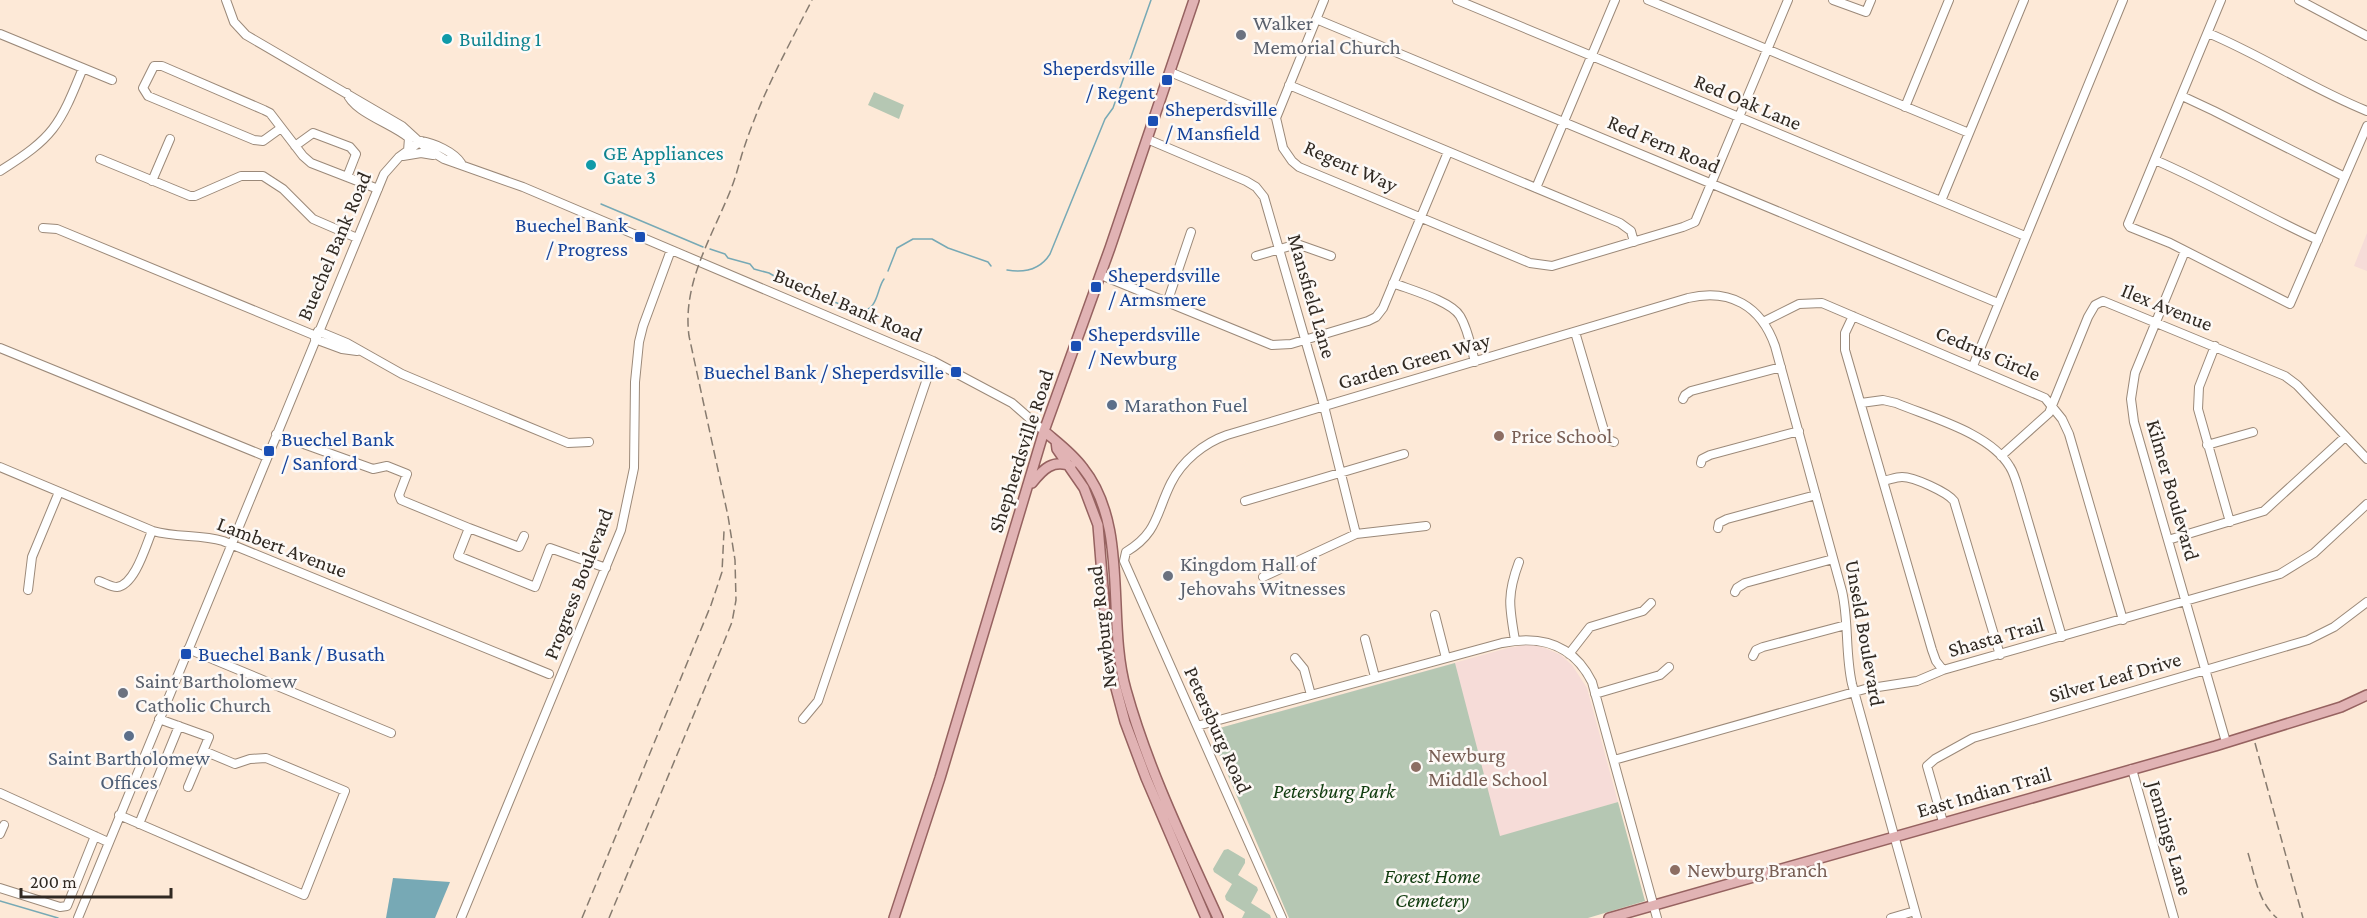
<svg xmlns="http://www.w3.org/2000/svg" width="2367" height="918" font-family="'Crimson Pro',serif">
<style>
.education{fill:#f6dcd8}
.green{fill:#b5c7b3}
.water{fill:#77a9b5}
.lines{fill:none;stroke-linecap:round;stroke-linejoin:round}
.stream{stroke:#77a9b5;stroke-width:1.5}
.minor-casing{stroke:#9b8979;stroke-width:10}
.major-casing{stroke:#966260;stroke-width:12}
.minor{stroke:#fff;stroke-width:8}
.major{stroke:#e1b3b4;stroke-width:9}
.rail{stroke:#877b6f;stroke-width:1.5;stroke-dasharray:9 4.5;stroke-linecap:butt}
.worship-dot{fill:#6b7280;stroke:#fdf9f6;stroke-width:2}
.culture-dot{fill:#0f9aa8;stroke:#fdf9f6;stroke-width:2}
.transit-dot{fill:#1a4fb4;stroke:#fdf9f6;stroke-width:2}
.service-dot{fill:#5c6f8a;stroke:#fdf9f6;stroke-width:2}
.education-dot{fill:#8d6e63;stroke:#fdf9f6;stroke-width:2}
.labels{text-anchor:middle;stroke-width:5;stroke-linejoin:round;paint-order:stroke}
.worship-label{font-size:21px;fill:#5b616d;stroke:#fdf9f6;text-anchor:start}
.culture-label{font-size:21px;fill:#0d838f;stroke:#fdf9f6;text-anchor:start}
.transit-label{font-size:21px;fill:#164399;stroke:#fdf9f6;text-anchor:start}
.street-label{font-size:21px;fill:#302922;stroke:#fdf9f6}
.service-label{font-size:21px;fill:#4e5e75;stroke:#fdf9f6;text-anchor:start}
.education-label{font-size:21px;fill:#785e54;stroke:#fdf9f6;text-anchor:start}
.park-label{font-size:21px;font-style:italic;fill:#113c0f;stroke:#fdf9f6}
</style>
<rect width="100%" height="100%" fill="#fde9d7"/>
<path class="education" d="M2367 233V271L2354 266Z
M1530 644 1545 648 1561 655 1572 665 1587 688 1618 802 1500 837 1209 731 1508 648Z"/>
<path class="green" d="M874 92 904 105 899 119 868 105Z
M1455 663 1500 836 1618 802 1645 901 1588 918H1289L1209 731Z
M1228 849 1245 859V863L1238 875 1257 887 1258 890 1251 903 1270 915 1271 918H1242L1245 912 1226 900 1225 896 1232 884 1214 872 1213 869 1224 850Z"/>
<path class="water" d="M393 878 450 882 435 918H386Z"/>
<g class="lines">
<path class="stream" d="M601 204 703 247
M710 249 725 254 728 258 750 264 754 269 769 273 783 281 859 312C879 310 876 290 884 279
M1007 270C1025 273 1040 270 1050 254L1105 119 1113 108 1151 0
M888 271 897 248 913 239H932L948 248 988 262 991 266
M0 901 58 918"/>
<g class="minor-casing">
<path id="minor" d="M226 0 234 22 246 35 402 126 426 148 444 159 523 187 933 361 1012 403 1044 431
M1324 0 1276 118 1283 148 1292 161 1299 167 1530 263 1552 266 1683 227 1695 222 1788 0
M1457 0 2025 236
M1648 0 1969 133
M1833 0 1866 12 1871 0
M2221 0 2128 224 2130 227 2170 243 2290 304 2367 126
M2299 0 2367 36
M1316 19 1998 303
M2208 33C2263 56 2312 89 2367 111
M0 34 112 80
M1170 72 1276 116
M1289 85 1620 223 1631 231 1634 242
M347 93C353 112 393 124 409 138L408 151
M2182 96 2214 111 2345 177
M1905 107 1949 0
M281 128 263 141 254 140 148 96 143 88 154 66H162L264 110 270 113 303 156 311 163 378 189
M1147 139 1246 181 1256 187 1264 197 1322 398 1356 534
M421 141C434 143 454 152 461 163
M295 146 313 133 350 147 356 154 347 177
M403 156 421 153 433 155
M100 159 190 196H195L241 176H263L283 189 313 219 357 238
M2155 160C2211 184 2263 215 2318 240
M0 171C54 137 59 127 83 68
M152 181 170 139
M1536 188 1615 0
M1941 201 2024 0
M43 228 57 229 316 336
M2185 251 2135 373 2131 399 2134 422 2226 742
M1256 256 1297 244 1331 256
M1101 275 1272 345 1291 344 1368 321 1376 317 1383 308 1448 152
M1393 283C1411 290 1451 301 1460 316 1468 329 1471 347 1475 362
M1167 303 1191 232
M1853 316 1845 333V350L1932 650 1936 661 1943 670
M1763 322 1799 304 1822 303 2045 398 2062 419 2069 434 2123 620
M318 331 347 343 402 374 459 398 568 443 589 442
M1575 332 1605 434 1609 440 1614 442
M315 339 342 349 357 351
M2215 346 2199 387 2198 409 2230 522
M0 348 267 457
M1973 366 2123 0
M1683 399 1685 395 1691 391 1781 367
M1861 403 1883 400 1896 403C1932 418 1990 433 2010 467 2015 475 2017 485 2020 494L2062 637
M276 434 373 469 387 466 407 474 399 495 401 500 469 528 458 556 535 587 550 548 606 568
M2207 445 2253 432
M2001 456 2049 413 2088 317 2095 305 2103 301 2285 376 2297 385 2367 459
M1701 463 1702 459 1710 455 1799 431
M0 467 153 531C177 538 200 534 223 541L549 674
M1883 481C1889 480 1896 477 1902 477 1914 477 1947 492 1954 501L2000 655
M1245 501 1404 454
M469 528 519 547 524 536
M1718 528 1719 523 1727 519 1816 495
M2168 540 2264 511 2345 437
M1263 577 1356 534 1426 526
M99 581C105 583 111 587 117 587 135 585 146 545 152 531
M28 590 32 557 59 492
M1735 592 1737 588 1745 583 1833 559
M1435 615 1446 658
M1365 639 1375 677
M1515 640C1509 606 1507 594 1519 562
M188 649 391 733
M1569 654 1590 627 1643 611 1651 603
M1753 656 1756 650 1763 647 1846 625
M1295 658 1304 669 1311 695
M1595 694 1660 675 1669 667
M159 719 209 737 188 787
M803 719 818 701 933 361
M1197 726 1502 643C1541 635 1573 644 1592 682L1657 918
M1614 760 1865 689 1917 681 1943 670 2280 574 2314 553 2367 504
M2132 769 2174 918
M0 793 108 842
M119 815 304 895 345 791 266 758 250 759 235 764 204 751
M1943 822 1927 766 1935 759 1973 738 2308 640 2334 627 2367 602
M139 824 179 726
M0 834 4 825
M0 888 60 907 67 906 95 836
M78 918 384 174 399 157 421 141
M461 918 621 530 634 468 635 382 639 342 643 326 671 250
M1282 918 1124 561 1126 552C1158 533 1156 513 1171 483 1182 461 1204 443 1227 435L1688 298C1730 288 1761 306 1775 346L1842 591C1849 622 1845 653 1852 684L1917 918
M1891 918 1915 911"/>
</g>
<g class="major-casing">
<path id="major" d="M1044 431C1058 443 1072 453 1083 468 1130 527 1106 620 1126 690 1148 769 1184 843 1218 918
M1056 441 1057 449 1084 488 1098 525 1109 662 1125 722 1146 778 1206 918
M1032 483C1043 469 1053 459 1071 466
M894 918 940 778 1044 431 1110 248 1194 0
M1609 918 2215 746 2341 707 2367 695"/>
</g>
<use href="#minor" class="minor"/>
<use href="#major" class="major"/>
<path class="rail" d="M2255 743 2303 918
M2248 853C2255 876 2258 902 2277 918
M582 918 711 605 722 572 724 531
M609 918 724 642 732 622 736 600 735 560 728 516 689 336C682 283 712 237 731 189 737 174 740 159 745 145 762 94 788 47 812 0"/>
</g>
<g class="worship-dot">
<circle cx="1241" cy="35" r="6"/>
<circle cx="1168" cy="576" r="6"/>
<circle cx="123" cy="693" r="6"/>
</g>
<g class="culture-dot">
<circle cx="447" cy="39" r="6"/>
<circle cx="591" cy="165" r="6"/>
</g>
<g class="transit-dot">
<rect x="1161" y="74" width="12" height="12" rx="3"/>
<rect x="1147" y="115" width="12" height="12" rx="3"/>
<rect x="634" y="231" width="12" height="12" rx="3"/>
<rect x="1090" y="281" width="12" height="12" rx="3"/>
<rect x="1070" y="340" width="12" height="12" rx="3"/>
<rect x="950" y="366" width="12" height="12" rx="3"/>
<rect x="263" y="445" width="12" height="12" rx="3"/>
<rect x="180" y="648" width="12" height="12" rx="3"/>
</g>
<g class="service-dot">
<circle cx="1112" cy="405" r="6"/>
<circle cx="129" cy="736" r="6"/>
</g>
<g class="education-dot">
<circle cx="1499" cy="436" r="6"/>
<circle cx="1416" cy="767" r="6"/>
<circle cx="1675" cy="870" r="6"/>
</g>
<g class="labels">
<g class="worship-label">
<text x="1253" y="30">Walker<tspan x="1253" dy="24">Memorial Church</tspan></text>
<text x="1180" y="571">Kingdom Hall of<tspan x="1180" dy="24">Jehovahs Witnesses</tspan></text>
<text x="135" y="688">Saint Bartholomew<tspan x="135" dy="24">Catholic Church</tspan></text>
</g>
<g class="culture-label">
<text x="459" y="46">Building 1</text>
<text x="603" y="160">GE Appliances<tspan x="603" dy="24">Gate 3</tspan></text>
</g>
<g class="transit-label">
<text x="1155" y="75" text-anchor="end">Sheperdsville<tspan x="1155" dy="24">/ Regent</tspan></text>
<text x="1165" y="116">Sheperdsville<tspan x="1165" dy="24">/ Mansfield</tspan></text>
<text x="628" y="232" text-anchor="end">Buechel Bank<tspan x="628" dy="24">/ Progress</tspan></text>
<text x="1108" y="282">Sheperdsville<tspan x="1108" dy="24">/ Armsmere</tspan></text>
<text x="1088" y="341">Sheperdsville<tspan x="1088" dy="24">/ Newburg</tspan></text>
<text x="944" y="379" text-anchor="end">Buechel Bank / Sheperdsville</text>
<text x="281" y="446">Buechel Bank<tspan x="281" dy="24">/ Sanford</tspan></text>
<text x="198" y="661">Buechel Bank / Busath</text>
</g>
<g class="street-label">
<text transform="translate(1748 102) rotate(23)" y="7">Red Oak Lane</text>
<text transform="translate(1664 144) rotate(23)" y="7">Red Fern Road</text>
<text transform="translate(1351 166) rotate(24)" y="7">Regent Way</text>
<text transform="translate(334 246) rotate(-67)" y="7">Buechel Bank Road</text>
<text transform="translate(1312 296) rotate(74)" y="7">Mansfield Lane</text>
<text transform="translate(848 305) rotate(23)" y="7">Buechel Bank Road</text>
<text transform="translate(2167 307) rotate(22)" y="7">Ilex Avenue</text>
<text transform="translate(1988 353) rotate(23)" y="7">Cedrus Circle</text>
<text transform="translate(1414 361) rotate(-16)" y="7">Garden Green Way</text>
<text transform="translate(1021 451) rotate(-72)" y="7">Shepherdsville Road</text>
<text transform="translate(2173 490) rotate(74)" y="7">Kilmer Boulevard</text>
<text transform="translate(282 547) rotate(21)" y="7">Lambert Avenue</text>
<text transform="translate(578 584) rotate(-69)" y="7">Progress Boulevard</text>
<text transform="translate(1102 627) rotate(-97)" y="7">Newburg Road</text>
<text transform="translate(1865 633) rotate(80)" y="7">Unseld Boulevard</text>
<text transform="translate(1996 637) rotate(-16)" y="7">Shasta Trail</text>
<text transform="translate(2115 677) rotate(-16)" y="7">Silver Leaf Drive</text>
<text transform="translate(1218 730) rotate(66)" y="7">Petersburg Road</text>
<text transform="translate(1984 792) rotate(-16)" y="7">East Indian Trail</text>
<text transform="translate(2170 838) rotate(74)" y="7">Jennings Lane</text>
</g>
<g class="service-label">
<text x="1124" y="412">Marathon Fuel</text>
<text x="129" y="765" text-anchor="middle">Saint Bartholomew<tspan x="129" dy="24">Offices</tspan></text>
</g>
<g class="education-label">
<text x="1511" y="443">Price School</text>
<text x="1428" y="762">Newburg<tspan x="1428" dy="24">Middle School</tspan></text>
<text x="1687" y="877">Newburg Branch</text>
</g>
<g class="park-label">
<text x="1334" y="798">Petersburg Park</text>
<text x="1432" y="883">Forest Home<tspan x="1432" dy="24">Cemetery</tspan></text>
</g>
</g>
<path d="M21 888v9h150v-9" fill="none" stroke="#302922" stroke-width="3"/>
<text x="30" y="888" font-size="18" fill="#302922" stroke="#fdf9f6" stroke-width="4.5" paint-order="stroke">200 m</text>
</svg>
